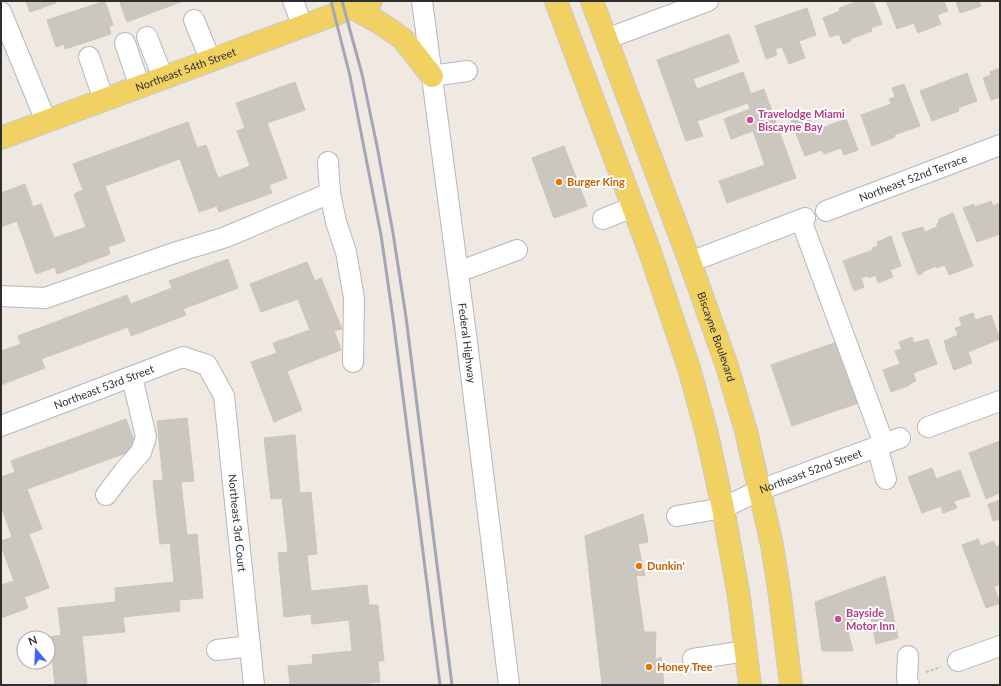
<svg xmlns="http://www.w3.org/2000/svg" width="1001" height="686" font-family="Lato,sans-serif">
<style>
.building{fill:#cbc7bf;stroke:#cbc5ba}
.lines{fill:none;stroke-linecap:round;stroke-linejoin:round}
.minor-casing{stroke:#b4b7c1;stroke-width:22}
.major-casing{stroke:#c9c9c9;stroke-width:24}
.path{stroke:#c9c9c9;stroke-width:2.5;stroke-dasharray:3 2;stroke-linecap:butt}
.minor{stroke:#fff;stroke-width:20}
.major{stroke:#f2d163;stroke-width:22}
.rail{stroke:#a3a6b8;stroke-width:3}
.hotel-dot{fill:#d1479c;stroke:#fff;stroke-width:1.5}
.food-dot{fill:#e8710a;stroke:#fff;stroke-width:1.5}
.labels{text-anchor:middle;stroke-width:4;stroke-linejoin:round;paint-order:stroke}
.street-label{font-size:11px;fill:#2e2e2e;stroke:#fff}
.hotel-label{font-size:11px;font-weight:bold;fill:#b23c85;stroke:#fff;text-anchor:start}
.food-label{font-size:11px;font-weight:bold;fill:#c56008;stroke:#fff;text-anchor:start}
</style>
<rect width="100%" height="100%" fill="#efe9e1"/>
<path class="building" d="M26 1H55L56 3 30 12Z
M105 1 113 25 109 26 111 34 65 49 64 44 56 47 47 20Z
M126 1H183L127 22 120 3Z
M859 1H873L882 24 871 28 872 31 850 39 851 41 843 44 839 34 830 37 823 18 840 11 839 8Z
M886 1H944L948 11 937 15 941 24 918 33 914 23 897 29Z
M956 1H979L981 6 960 13Z
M807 8 816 35 799 41 805 58 789 64 782 47 775 49 777 55 766 59 755 26Z
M729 34 739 62 693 79 697 89 743 72 751 94 764 89 796 178 727 203 719 181 765 165 753 131 731 139 724 119 750 109 748 103 697 121 703 136 686 141 657 60Z
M1000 68V97L991 100 983 78 991 75 990 72Z
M967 73 977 101 958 108 959 111 932 121 920 91Z
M295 82 305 110 267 123 287 178 269 185 272 193 219 212 217 206 199 212 180 159 105 186 125 241 108 247 110 254 57 274 55 267 36 274 17 221 1 227V193L25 184 33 207 41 204 54 238 86 227 74 194 83 190 73 164 188 122 197 148 206 145 218 178 250 166 237 131 245 128 236 103Z
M904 84 920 126 894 135 895 137 872 146 861 115 891 104 889 99 895 97 892 88Z
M808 114 814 131 846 119 858 150 844 155 841 148 824 154 822 150 805 156 791 121Z
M564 146 587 206 554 218 532 158Z
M991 201 993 206 1000 203V234L977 242 963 208 974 204 975 207Z
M953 213 973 266 949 275 945 265 937 268 936 266 922 272 923 273 918 275 902 233 923 227 925 232 937 227V224L939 221V219Z
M891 236 901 266 890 270 893 277 878 283 876 275 869 278 868 276 861 278 864 287 854 291 843 261 873 250 872 248 878 246 877 242Z
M228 259 238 288 183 309 186 315 131 336 128 327 41 359 45 368 1 385V351L21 344 18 336 127 295 131 304 172 288 169 281Z
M307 262 315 281 321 278 342 329 334 331 341 350 287 371 302 410 274 422 251 362 277 353 273 343 310 330 298 299 261 312 250 284Z
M973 313 975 320 991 315 1000 339 968 352 972 363 954 370 945 346H946L944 341 958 335 955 328 962 326 959 318Z
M912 337 914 343 928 339 937 364 913 373 916 381 909 384 910 385 891 392 883 370 900 364 895 351 902 349 899 342Z
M843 340 864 401 792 426 771 365Z
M187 418 194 481 181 482 187 535 197 534 203 598 179 600 180 611 123 617 125 632 82 636 87 685H55L50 637 61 635 58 608 116 602 115 588 174 582 170 543 160 544 153 481 163 480 157 421Z
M126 419 137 449 27 489 42 529 29 534 49 588 24 597 28 608 1 618V585L14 581 1 545V541L12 537 1 506V477L15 472 11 461Z
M295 435 300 493 311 492 317 554 307 555 311 591 367 585 369 605H378L384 661H378L380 682 348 685H290L288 666 313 664 312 655 352 651 349 620 312 624 311 614 284 617 278 553 288 552 282 498 271 499 264 438Z
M1000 441V495L999 493 986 499 969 453Z
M932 468 936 479 960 470 970 496 954 501 957 508 943 513 941 506 922 513 908 477Z
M1000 500V519L993 521 988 504Z
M643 514 648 542 638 544 645 576 636 575 644 632H656L655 660 661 657 664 685H602L585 536Z
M978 539 981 546 994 541 996 547 1000 545V584L994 587 1000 603 986 608 962 545Z
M885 576 898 638 876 644 870 613 846 624 853 651H822L815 602Z"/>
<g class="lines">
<g class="minor-casing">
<g id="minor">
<path d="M293 1 303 27"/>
<path id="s1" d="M422 1 467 342 509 685"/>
<path d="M1 12 46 121"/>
<path d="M194 20 211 61"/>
<path d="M147 37 163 78"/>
<path d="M606 39 708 1"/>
<path d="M125 43 140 87"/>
<path d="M89 57 104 100"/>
<path d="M432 76 467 71"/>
<path d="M328 162 330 193 336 222 346 252 354 298 353 362"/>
<path id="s2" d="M826 211 1000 145"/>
<path d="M603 219 633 207"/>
<path d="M801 220 884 444"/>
<path d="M690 262 805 218"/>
<path d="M458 272 517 250"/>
<path d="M1 296 45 298 177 252 226 237 330 193"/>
<path id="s3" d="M1 426 183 357 207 365 224 396 254 685"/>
<path d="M928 427 1000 401"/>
<path d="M877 446 886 479"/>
<path d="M106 495 125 470 141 452 146 437 132 377"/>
<path id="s4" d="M677 516 723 508 760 490 900 438"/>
<path d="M217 650 250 646"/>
<path d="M908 656 907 679 909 685"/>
<path d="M693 659 746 651"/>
<path d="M958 661 1000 646"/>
</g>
</g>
<g class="major-casing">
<g id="major">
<path d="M556 1 650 252 689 368 707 434 723 508 739 597 750 685"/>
<path id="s5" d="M592 1 690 262 727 366 746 431 772 545 780 596 791 685"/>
<path d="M353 8 380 23 403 39 432 76"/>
<path id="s6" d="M1 138 371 1"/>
</g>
</g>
<path class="path" d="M926 672 941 667"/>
<use href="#minor" class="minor"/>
<use href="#major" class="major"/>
<path class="rail" d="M331 1 350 76 381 235 393 318 440 685
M342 1 362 74 377 146 393 233 406 317 452 685"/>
</g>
<g class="hotel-dot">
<circle cx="750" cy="120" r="4"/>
<circle cx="838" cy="619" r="4"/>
</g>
<g class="food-dot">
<circle cx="559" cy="182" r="4"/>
<circle cx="639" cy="566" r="4"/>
<circle cx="649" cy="667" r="4"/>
</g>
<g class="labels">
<g class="street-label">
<text dy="4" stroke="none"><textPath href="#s6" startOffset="197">Northeast 54th Street</textPath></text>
<text dy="4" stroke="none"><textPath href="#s2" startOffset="93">Northeast 52nd Terrace</textPath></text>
<text dy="4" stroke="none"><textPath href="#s5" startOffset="358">Biscayne Boulevard</textPath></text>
<text dy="4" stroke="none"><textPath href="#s1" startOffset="345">Federal Highway</textPath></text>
<text dy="4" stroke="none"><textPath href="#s3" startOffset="110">Northeast 53rd Street</textPath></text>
<text dy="4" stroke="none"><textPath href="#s4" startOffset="142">Northeast 52nd Street</textPath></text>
<text dy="4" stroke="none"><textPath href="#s3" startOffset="383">Northeast 3rd Court</textPath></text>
</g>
<g class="hotel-label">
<text x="758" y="118">Travelodge Miami<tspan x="758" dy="13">Biscayne Bay</tspan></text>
<text x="846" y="617">Bayside<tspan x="846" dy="13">Motor Inn</tspan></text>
</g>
<g class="food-label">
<text x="567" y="186">Burger King</text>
<text x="647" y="570">Dunkin'</text>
<text x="657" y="671">Honey Tree</text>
</g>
</g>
<rect width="1001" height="686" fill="none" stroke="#2e2e2e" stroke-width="4"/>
<g transform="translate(36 650) rotate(341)"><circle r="19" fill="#ffffff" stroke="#ababab"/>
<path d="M0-3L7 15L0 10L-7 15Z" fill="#4264fb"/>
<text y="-6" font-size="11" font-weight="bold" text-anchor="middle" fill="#2e2e2e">N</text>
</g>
</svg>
